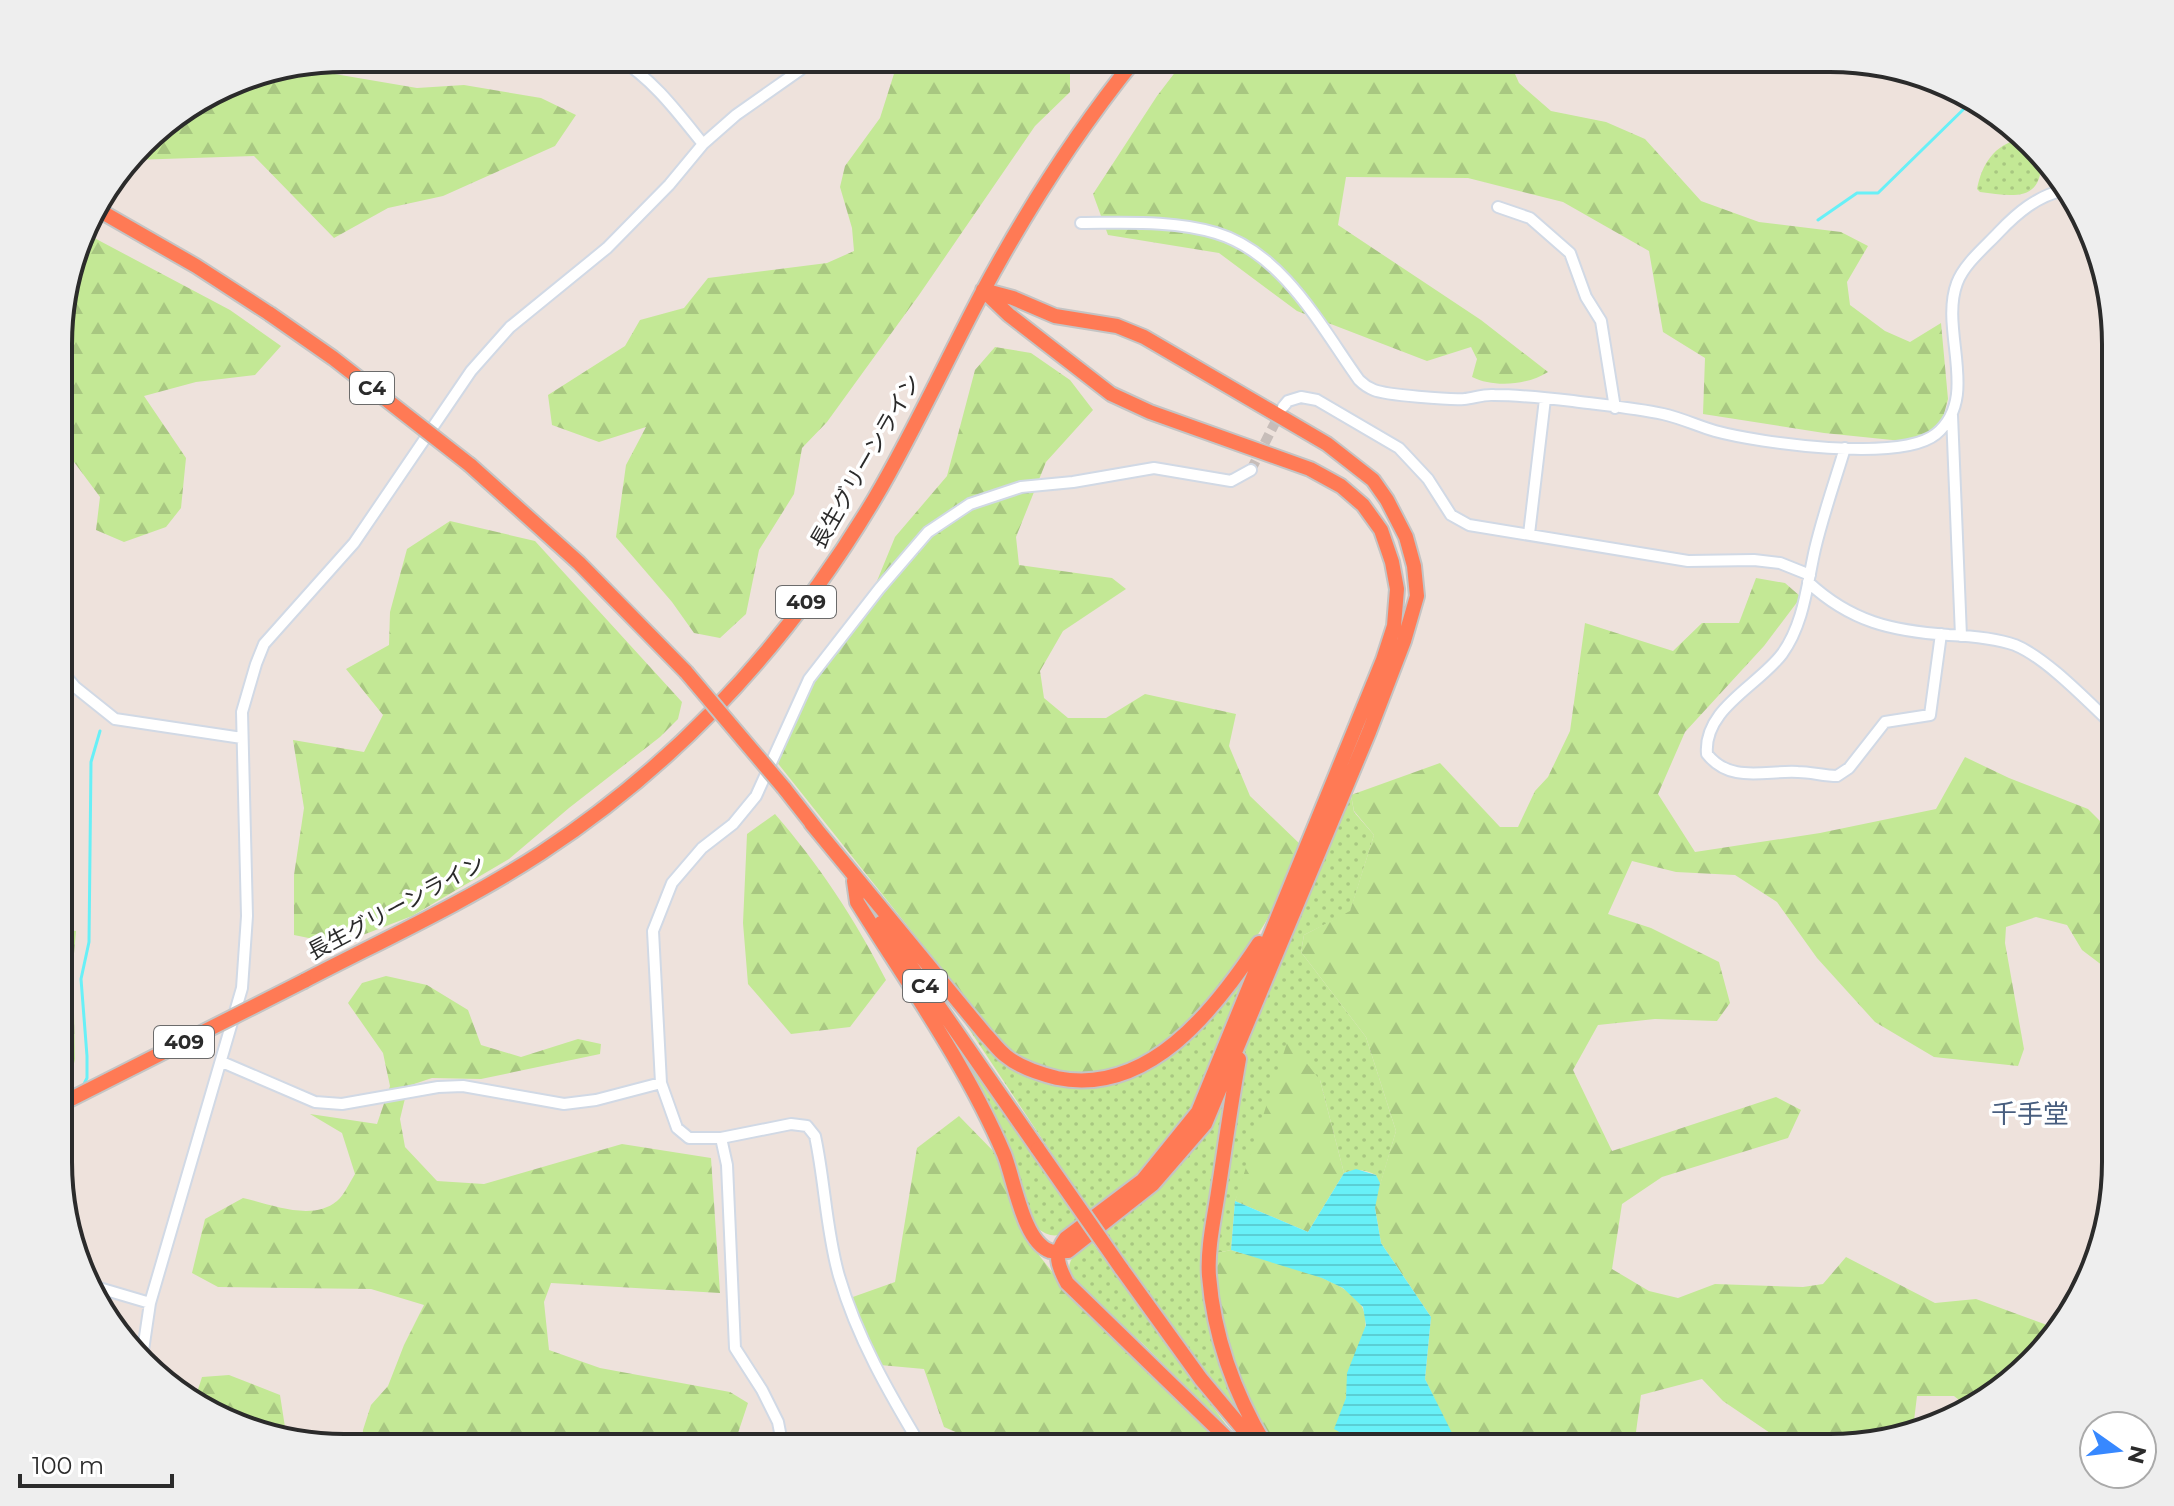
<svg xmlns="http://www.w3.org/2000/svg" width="2174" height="1506" font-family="Montserrat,'Noto Sans JP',sans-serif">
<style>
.grass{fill:url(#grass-dots)}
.forest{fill:url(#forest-firs)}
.water{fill:url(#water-rules)}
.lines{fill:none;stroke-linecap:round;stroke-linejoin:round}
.stream{stroke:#68f0f7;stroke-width:3}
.minor-tunnel{stroke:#c7bdb9;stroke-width:10;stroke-dasharray:10 5;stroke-linecap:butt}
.minor-casing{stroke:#d1d9e5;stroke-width:14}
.highway-casing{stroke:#c4c4c4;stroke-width:18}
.minor{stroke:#fff;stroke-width:10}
.highway{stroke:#ff7a55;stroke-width:14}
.highway-bridge-casing{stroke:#c4c4c4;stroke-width:18;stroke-linecap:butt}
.highway-bridge{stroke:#ff7a55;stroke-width:14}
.labels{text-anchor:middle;stroke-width:7;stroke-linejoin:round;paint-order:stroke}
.shield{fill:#fff;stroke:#6b6b6b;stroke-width:2}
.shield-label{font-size:20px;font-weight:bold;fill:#2b2b2b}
.street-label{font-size:22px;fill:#2b2b2b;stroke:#fff}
.quarter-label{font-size:26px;fill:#485e7f;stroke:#fff}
.rim{fill:none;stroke:#2b2b2b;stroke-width:4}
</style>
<defs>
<pattern id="grass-dots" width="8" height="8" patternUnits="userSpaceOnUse" patternTransform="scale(2)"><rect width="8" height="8" fill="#c3e895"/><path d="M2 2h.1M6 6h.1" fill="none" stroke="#a8c781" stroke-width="1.8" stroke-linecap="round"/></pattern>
<pattern id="forest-firs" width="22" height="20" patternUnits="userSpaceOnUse" patternTransform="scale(2)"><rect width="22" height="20" fill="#c3e895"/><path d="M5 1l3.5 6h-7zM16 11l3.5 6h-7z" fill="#a8c781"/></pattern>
<pattern id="water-rules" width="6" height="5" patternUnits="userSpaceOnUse" patternTransform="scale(2)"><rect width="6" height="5" fill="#68f0f7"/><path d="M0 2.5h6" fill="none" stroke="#5aced4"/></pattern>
</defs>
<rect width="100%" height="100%" fill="#eee2dc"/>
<path class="grass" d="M2020 139 2041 162C2042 203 2010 196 1980 192L1977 189C1982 164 1994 145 2020 139Z
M1351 795 1354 812 1374 835 1350 912 1304 935 1301 952 1366 1037 1396 1131 1379 1189 1376 1175C1365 1169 1355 1169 1344 1173L1320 1080 1244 1180 1235 1201 1231 1250 1217 1253 1246 1046 1258 1010 1335 819Z
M1251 966 1195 1103 1183 1123 1140 1175 1092 1214 955 1008 1048 1083C1074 1088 1097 1088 1123 1080Z
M907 967 1079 1223C1063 1236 1053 1241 1036 1227Z
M1225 1090 1205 1252 1242 1417 1169 1324 1105 1232C1130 1213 1156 1194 1176 1170 1196 1146 1210 1117 1225 1090Z
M1091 1241 1230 1430 1142 1343 1071 1279C1064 1260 1077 1251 1091 1241Z"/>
<path class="forest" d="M899 58H1070V92L1035 126 919 295 827 422 802 448 794 494 759 550 746 614 720 638 694 633 672 602 616 537 626 465 646 427 599 442 552 425 548 395 625 346 640 320 684 308 708 278 827 263 854 251 852 228 840 187 845 166 880 118Z
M1186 58H1508L1519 83 1551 111 1606 122 1645 139 1701 201 1759 222 1841 232 1868 246 1847 282 1850 305 1885 331 1910 342 1941 323 1948 399 1939 433 1902 441 1824 433 1703 414 1705 358 1663 332 1649 251 1563 202 1468 178 1346 177 1338 225 1481 320 1548 372C1528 385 1494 388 1472 377L1477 359 1471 347 1427 361 1297 311 1219 253 1108 235 1093 194 1157 96Z
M307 65 323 72 417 88 464 85 541 98 576 115 555 146 443 196 388 208 334 238 254 156 132 160 155 129 235 80Z
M83 232 230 310 281 346 255 375 196 382 144 396 186 458 181 508 166 527 124 542 96 530 100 497 60 443V307Z
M995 347 1031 353 1070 380 1093 410 1046 462 1016 537 1019 565 1112 578 1126 589 1063 631 1040 671 1044 698 1068 718H1106L1145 694 1236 714 1229 746 1250 796 1301 845C1293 864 1286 884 1277 902 1240 970 1160 1084 1071 1076 1045 1073 1020 1058 1000 1042L776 761 809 687 861 620 895 537 947 476 975 370Z
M450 521 535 541 682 702 678 719 660 737 569 808 509 859 412 916 368 933 338 944 294 935V875L304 808 293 740 364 752 383 715 346 669 389 645 390 612 407 549Z
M1756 578 1785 583 1801 597 1764 646 1685 732 1658 794 1695 852 1820 833 1936 809 1965 757 2009 778 2088 809 2115 836V975L2082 950 2067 925 2036 917 2006 927 2005 943 2024 1049 2018 1066 1934 1057 1875 1022 1817 958 1777 902 1735 875 1676 872 1632 861 1608 914 1651 928 1719 962 1730 1003 1717 1021 1655 1019 1598 1025 1573 1070 1612 1151 1776 1097 1801 1110 1788 1138 1662 1177 1622 1204 1612 1269 1649 1291 1678 1298 1715 1284 1803 1287 1823 1284 1846 1257 1935 1303 1976 1299 2055 1328 2059 1332 1969 1408 1954 1396H1917L1913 1429 1830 1448H1792L1723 1401 1702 1379 1641 1395 1636 1432 1646 1448H1458L1425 1379 1431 1317 1381 1243 1375 1208 1376 1192 1379 1188 1396 1131 1366 1037 1301 952 1304 935 1350 911 1374 835 1354 811 1351 795 1440 763 1500 827H1518L1535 791 1548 777 1570 731 1585 623 1673 651 1702 623H1739Z
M775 814C820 866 855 919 886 980L850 1027 791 1034 748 984 743 923 747 834Z
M60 929 76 931 73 965 75 1059 67 1095 60 1097Z
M386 976 427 985 468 1010 481 1045 521 1057 578 1039 601 1044 600 1054 481 1079 432 1078 408 1086 400 1119 405 1147 437 1181 484 1184 622 1144 711 1158 720 1293 551 1283 544 1302 549 1350 600 1368 730 1392 748 1403 733 1448 362 1447 363 1430 371 1405 388 1386 404 1345 424 1305 371 1289 218 1287 192 1273 205 1219 243 1198C270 1204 312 1222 337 1201 344 1195 350 1182 355 1174L342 1133 310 1114 377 1124 390 1086 383 1053 348 1003 362 983Z
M1288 1040 1320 1080 1344 1173 1308 1232 1235 1201Z
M959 1116 999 1157 1021 1224 1038 1254 1061 1283 1229 1448H993L944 1427 924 1369 880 1365 865 1336 850 1298 895 1282 917 1148Z
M1231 1250C1263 1260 1351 1277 1363 1309 1369 1324 1363 1337 1358 1351 1350 1371 1348 1377 1346 1398 1344 1414 1337 1414 1340 1433L1359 1443 1363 1448H1277C1250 1405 1225 1360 1219 1309 1216 1291 1217 1272 1217 1253Z
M2101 1254 2077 1298 2074 1295 2091 1256Z
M229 1375 280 1395 287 1440 252 1433 194 1402 202 1377Z"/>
<path class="water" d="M1356 1169 1376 1175 1380 1183 1375 1208 1381 1243 1431 1317 1425 1379 1455 1439 1415 1448H1363L1359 1443 1334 1429 1346 1398 1347 1373 1366 1325 1363 1307 1343 1288 1322 1278 1231 1250 1235 1201 1308 1232 1344 1173Z"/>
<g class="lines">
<path class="stream" d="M1818 220 1857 193H1878L1973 100
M82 1088 87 1078V1056L81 979 89 942 91 762 100 731
M60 1125 75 1102"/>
<path class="minor-tunnel" d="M1251 470 1281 411"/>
<g class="minor-casing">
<path id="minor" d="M618 58C653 79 678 113 703 144
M1498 207 1530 218 1570 253 1586 297 1601 321 1615 408
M1081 223C1124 223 1174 220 1216 233 1283 253 1321 327 1359 380 1363 384 1369 388 1374 390 1386 395 1450 400 1464 399 1474 398 1484 394 1494 395 1520 395 1547 398 1573 401 1602 405 1634 408 1663 414 1681 418 1698 426 1715 431 1759 443 1900 463 1936 434 1981 397 1939 331 1957 283 1964 264 1985 247 1999 232 2017 213 2037 196 2064 190
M1283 407 1288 401 1301 397 1317 400 1399 448 1428 479 1451 515 1469 525 1688 561 1754 560 1780 563 1810 575
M1952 415 1961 636
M1845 448C1835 481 1823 515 1815 549 1807 584 1804 624 1782 654 1758 686 1703 709 1707 754 1731 784 1765 770 1798 772 1811 772 1824 776 1837 776L1849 768 1885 722 1930 715 1941 634
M1529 534 1545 399
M1808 582C1851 622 1892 631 1949 635 1970 636 1995 638 2015 645 2047 658 2089 703 2115 727
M60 669 75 687 115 719 242 738
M222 1062 315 1102 342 1104 438 1087 463 1086 564 1104 596 1100 661 1083
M721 1138 727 1165 735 1348 762 1390 778 1422 783 1448
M89 1285 150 1303
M142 1357 150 1303 242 988 247 916 242 712 256 664 264 644 354 543 471 371 510 327 607 248 669 185 703 144 736 115 800 70 811 58
M922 1448C889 1393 857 1338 839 1276 826 1231 825 1182 815 1136L807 1126 791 1124 721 1138H689L677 1128 661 1083 653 931 672 883 702 848 733 824 756 796 809 679 879 589 928 532 970 504 1021 487 1073 482 1154 468 1231 481 1251 470"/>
</g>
<g class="highway-casing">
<path id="highway" d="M95 208 196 266 270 314
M985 292 1009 315 1111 394 1150 412 1310 469 1341 486 1363 505 1381 530 1392 562 1397 589 1394 626 1383 660 1198 1112 1143 1180 1066 1238C1053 1255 1058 1266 1067 1283L1237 1448
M470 465 579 563 686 672
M784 788 817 830
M811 823 985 1034C992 1041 998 1050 1006 1056 1019 1067 1041 1074 1057 1078 1148 1096 1214 1011 1259 943
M854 881 857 902C908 984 966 1065 1004 1154 1014 1178 1023 1242 1050 1251 1055 1252 1062 1251 1068 1251L1153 1184 1205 1124 1369 732 1404 641 1417 596 1414 566 1406 537 1387 500 1373 480 1327 444 1144 337 1117 326 1055 316 1013 298 983 290
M881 923 1038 1149
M304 981C383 940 466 902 541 853 681 761 790 641 875 498 914 432 946 361 982 293 1026 211 1077 131 1136 58
M1239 1059C1231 1103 1225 1147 1218 1192 1214 1219 1207 1249 1209 1276 1214 1338 1235 1395 1267 1448
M1121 1268 1201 1379 1258 1447"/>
</g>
<use href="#minor" class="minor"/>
<use href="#highway" class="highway"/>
<g class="highway-bridge-casing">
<path id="highway-bridge" d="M270 314 333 358 470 465
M686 672 784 788
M63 1103 304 981
M1038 1149 1121 1268"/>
</g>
<use href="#highway-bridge" class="highway-bridge"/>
</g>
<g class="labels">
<g class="shield">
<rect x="350" y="372" width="44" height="32" rx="6"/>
<rect x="776" y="586" width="60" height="32" rx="6"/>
<rect x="903" y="970" width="44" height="32" rx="6"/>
<rect x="154" y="1026" width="60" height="32" rx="6"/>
</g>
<g class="shield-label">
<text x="372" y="395">C4</text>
<text x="806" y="609">409</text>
<text x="925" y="993">C4</text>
<text x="184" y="1049">409</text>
</g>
<g class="street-label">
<text transform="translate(865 461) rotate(-60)" y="8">長生グリーンライン</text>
<text transform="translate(396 907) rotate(-28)" y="8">長生グリーンライン</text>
</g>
<g class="quarter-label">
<text x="2030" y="1123">千手堂</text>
</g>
</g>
<path d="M0 0H2174V1506H0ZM344 72H1830A272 272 0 0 1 2102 344V1162A272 272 0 0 1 1830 1434H344A272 272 0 0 1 72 1162V344A272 272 0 0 1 344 72Z" fill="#eee" fill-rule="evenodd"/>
<path class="rim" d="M344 72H1830A272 272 0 0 1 2102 344V1162A272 272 0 0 1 1830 1434H344A272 272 0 0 1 72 1162V344A272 272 0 0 1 344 72Z"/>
<g transform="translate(2118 1450) rotate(104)"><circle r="38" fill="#ffffff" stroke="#aaaaaa" stroke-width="2"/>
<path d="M0-6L14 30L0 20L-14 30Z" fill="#3788ff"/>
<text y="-12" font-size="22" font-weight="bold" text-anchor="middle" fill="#2b2b2b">N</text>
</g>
<path d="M20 1474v12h152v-12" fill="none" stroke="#2b2b2b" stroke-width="4"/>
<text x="32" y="1474" font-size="24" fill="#2b2b2b" stroke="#ffffff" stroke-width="6" paint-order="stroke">100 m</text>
</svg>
